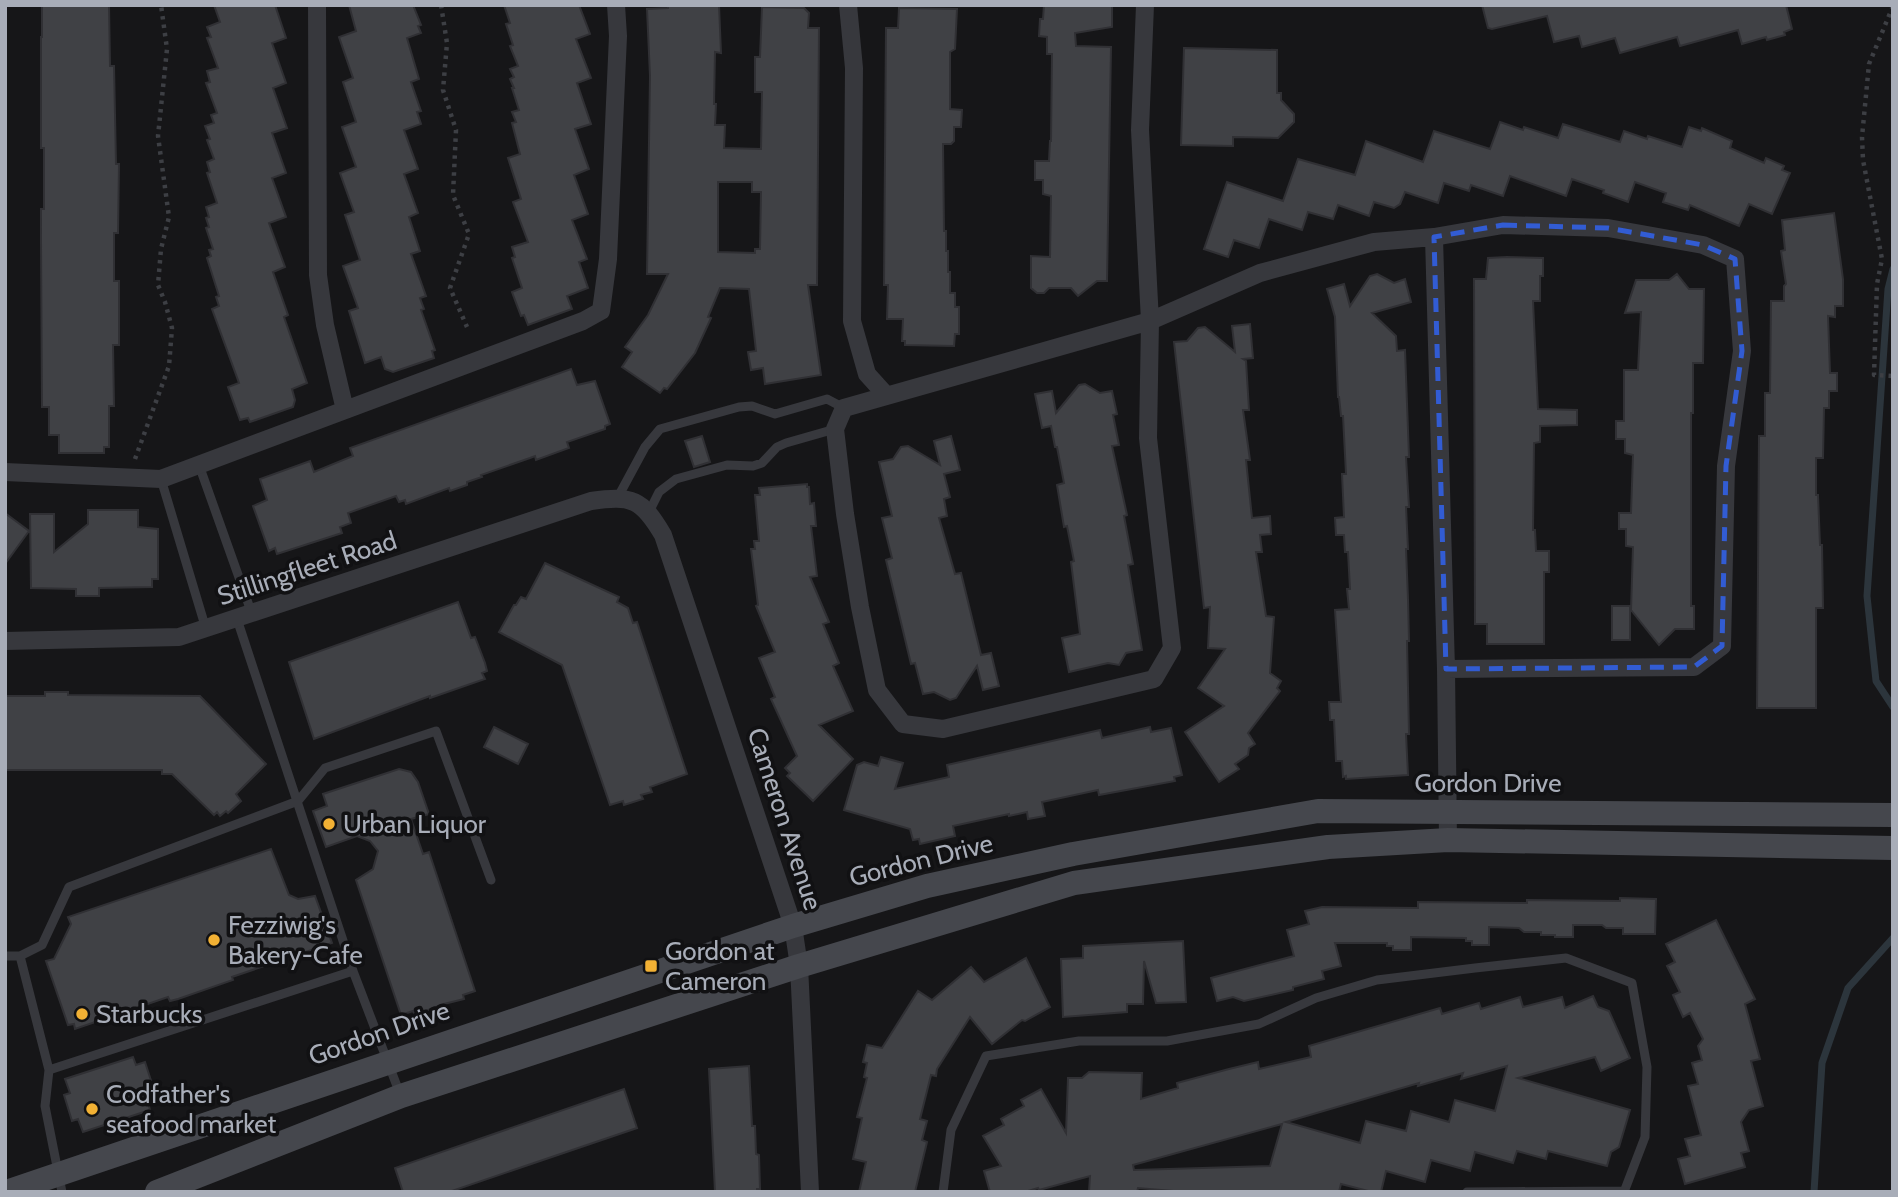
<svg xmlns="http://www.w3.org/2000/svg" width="1898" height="1197" font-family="Cabin,sans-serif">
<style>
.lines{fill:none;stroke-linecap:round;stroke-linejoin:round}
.stream{stroke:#2c353c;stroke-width:7}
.building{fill:#404145;stroke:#303034;stroke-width:2;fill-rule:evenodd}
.path{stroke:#3d3f44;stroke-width:4.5;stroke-dasharray:3.5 5;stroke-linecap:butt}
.lane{stroke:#37383d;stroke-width:9}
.street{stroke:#37383d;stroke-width:18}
.secondary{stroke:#45474d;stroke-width:24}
.marked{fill:none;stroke:#325cd3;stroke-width:5;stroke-dasharray:14 9;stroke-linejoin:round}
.poi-dot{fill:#f2b134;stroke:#111113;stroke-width:2.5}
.labels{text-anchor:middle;stroke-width:7;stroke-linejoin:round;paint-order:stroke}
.street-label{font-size:26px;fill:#a8adb8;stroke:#111113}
.poi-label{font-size:26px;fill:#a8adb8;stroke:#111113;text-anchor:start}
</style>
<rect width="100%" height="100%" fill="#161618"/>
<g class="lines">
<path class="stream" d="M1893 269 1888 289 1867 596 1876 681 1893 707
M1814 1192 1822 1063 1848 988 1893 938"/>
</g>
<path class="building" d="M42 5H109L110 66H114L116 164H119L118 233H114V281H119V345H113L114 406H109V447H104V453H59V435H49V407H42L41 243V209H44V148H41V37H42Z
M214 5H275L286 38 272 43 286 83 273 88 287 128 272 133 286 173 272 178 286 217 269 223 285 267 273 272 288 315 284 317 307 383 292 389 295 400 293 407 250 422 248 418 240 420 228 387 239 383 212 309 219 306 216 297 219 296 207 258 211 256 209 250 213 249 206 228 209 227 206 218 209 217 206 207 217 203 207 173 210 172 207 162 214 159 207 140 210 139 205 126 214 123 211 115 217 113 206 83 210 82 207 71 218 68 207 38 211 37 207 27 220 22Z
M349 5H413L421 25 418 26 421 33 407 38 419 79 411 82 421 111 417 112 421 124 404 130 418 169 404 174 418 213 409 217 420 251 411 254 426 296 420 298 424 309 421 310 435 350 432 351 434 358 393 372 385 369 381 357 365 363 349 311 358 308 343 266 360 260 345 215 354 212 340 173 356 167 342 127 356 122 343 82 353 78 339 37 356 31Z
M504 5H579L590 34 576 39 591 78 577 83 591 124 575 129 589 169 574 175 588 214 572 220 587 259 579 262 588 288 567 296 572 309 528 325 524 315 521 316 512 292 522 288 512 258 515 257 512 247 528 242 513 202 521 199 508 158 520 154 512 123 516 122 512 112 519 110 512 88H514L510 79 514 77 510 69 518 66 510 46 513 45 506 24 510 23Z
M668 5H719L721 53 715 52 714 104H716L715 125H725L724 148 761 149 762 92H755V57H760L762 7 804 8 809 13 808 28H819L817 285H808L821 375 765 384 763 368 751 370 748 352 756 351 749 289 720 288 708 317 711 318 695 353 667 389 664 388 660 393 622 367 632 352 625 347 648 315 668 274H647L650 76 647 9 668 8ZM718 182H752V192H761L760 249H755V253L718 252Z
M1044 5H1112V27L1075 33 1076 46 1111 47 1107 281H1097L1078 296 1071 288H1049L1044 293H1037L1031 288V256L1050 257 1051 196 1043 194V180H1035V161H1049L1050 141H1051L1052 54H1047V37L1039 36 1040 19H1043Z
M1482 5H1786L1792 29 1784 32 1785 35 1767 40 1766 37 1742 44 1738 30 1680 46 1677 37 1620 53 1615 38 1582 47 1579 36 1554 42 1547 16 1492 29 1488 28Z
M899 8 957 9 955 49 950 52V109L962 110 961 127H954V141L951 144H943L944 231H946V251H948V272H950V293H955V307H959V334H955L954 346 905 345V341H902L903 319H887L888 285H884L886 28H898Z
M1184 48 1277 50V93H1281V100L1294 114V122L1278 138 1233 137V146L1181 145Z
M1500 122 1523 130 1524 127 1558 138 1563 124 1620 142 1624 131 1647 139 1648 136 1682 147 1689 127 1701 131 1702 128 1732 141 1730 148 1764 163 1766 158 1784 166 1782 170 1790 173 1772 214 1749 204 1739 226 1690 205 1688 210 1663 202 1666 193 1635 182 1628 202 1603 193 1604 190 1572 179 1566 196 1510 176 1503 196 1471 185 1469 191 1444 183 1438 203 1405 192 1400 204 1394 208 1374 202 1369 216 1338 205 1333 219 1308 212 1302 230 1269 219 1259 248 1234 240 1228 257 1204 249 1227 182 1283 201 1298 159 1355 175 1366 141 1423 162 1434 131 1490 149Z
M1834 213 1843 279V306H1835V317L1828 316 1830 373H1837V391H1829V408H1824L1823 458H1816V495H1818L1820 545H1822L1823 608H1816V708H1757L1759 436H1765V393H1770L1771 301H1784V286L1786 284 1781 251 1785 250 1782 220Z
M1507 257 1543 258V276H1540V301H1533L1538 409 1577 410V425L1540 426V442L1534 443 1533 530H1535L1536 551H1549V572H1544V644H1487V624H1475L1474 279H1486L1488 258Z
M1377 274 1394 283 1405 279 1411 302 1372 313 1396 336 1397 351 1405 350 1409 457H1406L1409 507H1406L1408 549H1406L1408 599 1409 641H1407L1409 734H1406L1408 775 1346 779V776L1343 777 1342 761H1336L1334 720H1330L1329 702H1341L1335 610 1349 609 1347 589H1350L1348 552H1345L1344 535H1336L1335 518 1344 517 1342 474H1346L1343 416H1341L1339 397H1338L1335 317 1327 289 1344 284 1350 306 1370 276Z
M1677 274 1689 289H1704L1703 363H1693V413H1691V606H1694V629H1675L1659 645 1631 610 1633 547 1626 546V529H1619V513H1631L1633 455 1625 453V439H1616V421H1624V370H1638L1641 312 1625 313 1636 280H1669Z
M1250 324 1253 358 1243 359 1246 361 1249 410H1243L1250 460H1246L1252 518 1270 516 1271 534 1260 535 1262 552H1256L1266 616 1274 617 1270 673 1281 681 1277 688 1280 691 1248 733 1255 744 1249 748 1248 755 1235 764 1239 769 1219 782 1185 732 1224 706 1198 688 1225 649 1208 648 1210 607 1204 608 1174 342 1187 341 1198 328 1205 327 1235 352 1232 326Z
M571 369 577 385 595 381 610 424 605 426V429L567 442 569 448 536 460 535 456 530 458 481 475 482 477 467 482V485L450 491 449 488 406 504 405 500 399 502 396 496 348 513 351 523 340 527 342 533 277 554 275 548 269 551 253 506 267 500 260 479 310 461 314 472 353 456 350 448Z
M1085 384 1100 393 1112 391 1117 414 1113 415 1119 445 1112 446 1127 515 1124 516 1133 564 1128 565 1142 650 1126 653 1119 665 1108 663 1069 672 1062 638 1080 634 1071 562 1074 561 1067 526 1064 527 1057 485 1064 483 1057 447H1055L1051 426 1042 428 1035 394 1052 391 1056 413 1079 385Z
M702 436 710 462 694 467 685 441Z
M951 436 960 470 944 474 950 497 944 499 947 516 939 518 955 574 961 573 981 655 991 653 999 686 983 690 977 666 956 698 950 700 934 692 923 694 915 663 911 664 886 560 892 558 882 518 892 516 879 462 893 459 901 447 908 446 940 465 934 441Z
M807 484V487H809L810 504 814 503 816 526H811L817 576 810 577 829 622 823 624 839 663 833 666 853 711 819 725 853 759 813 801 787 776 790 773 785 768 797 756 771 699 775 697 759 658 775 652 756 606 758 605 751 549H755L754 541H759L755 495H760L759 488Z
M88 510H138V527L158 529V579H152V587L99 588V596H76V589L31 588 30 514H54V552L88 524Z
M5 513 29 531 5 564Z
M545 563 619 597 617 602 628 608 633 623 637 622 687 774 650 787 652 792 641 795 643 799 624 805 623 801 610 805 562 665 499 632 514 605H516L521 597 526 599Z
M458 602 471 638 475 637 485 663 487 671 482 673 485 679 430 698V696L314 739 289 662Z
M1612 606H1630V640H1612Z
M45 692H68V695L200 696 266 764 236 794 241 801 228 813 226 811 220 816 217 812 214 815 172 774H162V770H5V696H45Z
M494 727 528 744 518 764 484 747Z
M1150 727 1151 732 1171 728 1182 775 1174 777 1175 781 1099 795 1098 790 1042 802 1045 816 1028 819 1027 812 1009 816V814L953 826 955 836 920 844 919 839 913 840 910 829 844 810 857 765 864 762 878 766 881 757 903 763 895 789 949 777 947 765 1100 730 1102 738Z
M399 769 411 772 418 782 429 814 411 819 423 854 429 852 475 991 463 995 464 999 444 1004 415 1015 413 1011 401 1015 356 880 373 869 378 851 370 841 357 836 326 847 313 811 327 806 323 794Z
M271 849 289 895 298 899 315 896 332 943 232 977 233 980 178 999 170 1001 168 997 75 1029 74 1024 68 1025 46 961 54 959 71 924 68 917Z
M1620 898 1656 899 1655 934H1623V928H1606L1602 925H1573V937H1555V935H1541V932H1524L1519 928 1489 927V945H1472V941H1466V938L1411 937V950H1393V946H1387V943H1335L1341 966 1322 971 1324 979 1293 987V990L1244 1001 1233 997 1217 1001 1211 978 1294 956 1287 930 1309 924 1305 911 1322 907 1418 908V902L1527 903V900L1620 901Z
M1716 920 1755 999 1745 1004 1760 1059 1751 1061 1763 1106 1749 1110 1741 1122 1749 1151 1741 1153 1745 1167 1685 1184 1678 1159 1690 1156 1685 1139 1701 1135 1688 1086 1698 1084 1692 1063 1702 1060 1698 1046 1703 1039 1690 1013 1683 1017 1673 995 1680 992 1667 966 1675 962 1666 944Z
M1183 941 1186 1002 1156 1003 1144 961 1143 1004H1127V1012L1063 1017 1061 959 1083 958V946Z
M1026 958 1050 1007 1025 1021 1022 1020 992 1044 970 1017 937 1069 936 1076 931 1075 920 1119 927 1121 922 1140 927 1142 915 1192H859L866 1162 853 1159 862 1118 857 1117 867 1078 864 1077 867 1063 863 1062 867 1045 882 1048 918 991 932 1000 971 967 984 982Z
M1593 996 1598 1007 1609 1011 1630 1058 1601 1071 1595 1057 1518 1078 1630 1110 1619 1147 1611 1152 1607 1166 1548 1151 1546 1159 1517 1151 1513 1163 1475 1152 1470 1171 1431 1160 1425 1182 1386 1171 1381 1192H1372L1341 1184 1339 1192H1185L1138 1188 1137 1192H1089L1090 1176 1039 1190 1038 1188 1025 1192H990L984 1171 1001 1166 983 1136 1004 1125 1001 1119 1024 1106 1021 1100 1041 1089 1066 1133 1068 1078H1082L1089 1072 1142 1073 1141 1099 1178 1088 1177 1083 1229 1069 1258 1062 1259 1069 1311 1057 1309 1046 1440 1008 1442 1014 1479 1003 1481 1009 1520 997 1523 1007 1562 997 1565 1008ZM1507 1066 1495 1111 1455 1100 1449 1122 1411 1111 1406 1131 1366 1121 1360 1143 1286 1122 1419 1083 1418 1086 1463 1073 1461 1079ZM1282 1124 1270 1166 1134 1170 1133 1165Z
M133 1057 136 1065 145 1062 157 1099 148 1102 150 1110 83 1132 78 1119 72 1121 64 1095 70 1093 65 1079Z
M749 1066 752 1126H755L756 1154 759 1155 760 1189H757V1192H715L709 1069Z
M624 1089 637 1128 449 1192H403L395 1168Z"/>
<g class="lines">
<path class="path" d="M441 5 447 43 443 90 456 130 453 195 469 234 450 288 467 327
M1893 6 1869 64 1862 137 1863 160 1882 259 1877 284 1874 375 1893 376
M135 459 169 366 172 328 165 302 158 285 161 249 169 217 158 136 167 49 161 5"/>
<path class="lane" d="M199 465 252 614
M161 479 206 629
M618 497 645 447 660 429 739 407 752 406 775 414 827 399 844 408
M649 512 659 492 676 479 727 465 753 466 762 463 777 447 786 443 835 429
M237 619 353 971 400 1094
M5 956H20L42 945 69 887 298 801 325 768 436 731 491 880
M20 956 49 1070 45 1106 62 1192
M49 1070 353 971
M943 1192 951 1130 986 1056 1079 1041H1167L1259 1024 1316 998 1377 980 1475 968 1566 958 1632 983 1647 1067 1645 1137 1624 1192
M1467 1192 1624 1191"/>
<path class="street" d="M317 5 318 275 325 325 345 410
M848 5 854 68 852 321 867 374 886 395
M1145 5 1140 130 1150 321 1148 438 1172 648 1154 679 943 729 903 724 877 690 860 607 845 514 835 429 844 408 1150 321 1260 273 1374 242 1434 237 1503 225 1608 228 1703 245 1735 259 1742 351 1726 466 1722 646 1694 667 1446 669 1434 237
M5 472 161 479 583 321 601 311 608 259 618 36 616 5
M5 641 179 637 591 501C632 495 642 499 663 535L793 926 799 966 810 1192
M1446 669 1448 840"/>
<path class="secondary" d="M6 1192 793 926 927 886 1073 854 1318 811 1893 815
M157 1192 401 1096 799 966 1074 883 1328 847 1448 840 1893 848"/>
</g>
<path class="marked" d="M1503 225 1608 228 1703 245 1735 259 1742 351 1726 466 1722 646 1694 667 1446 669 1434 237Z"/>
<g class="poi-dot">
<circle cx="329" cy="824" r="7"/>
<circle cx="214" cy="940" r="7"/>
<rect x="644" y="959" width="14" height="14" rx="3.5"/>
<circle cx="82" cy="1014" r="7"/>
<circle cx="92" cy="1109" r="7"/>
</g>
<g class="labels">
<g class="street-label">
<text transform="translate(307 568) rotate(-18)" y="9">Stillingfleet Road</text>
<text x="1488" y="792">Gordon Drive</text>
<text transform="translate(785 819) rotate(72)" y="9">Cameron Avenue</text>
<text transform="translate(921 860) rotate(-14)" y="9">Gordon Drive</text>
<text transform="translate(379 1033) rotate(-19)" y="9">Gordon Drive</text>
</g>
<g class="poi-label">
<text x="343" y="833">Urban Liquor</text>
<text x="228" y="934">Fezziwig's<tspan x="228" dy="30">Bakery-Cafe</tspan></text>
<text x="665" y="960">Gordon at<tspan x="665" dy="30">Cameron</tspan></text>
<text x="96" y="1023">Starbucks</text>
<text x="106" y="1103">Codfather's<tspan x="106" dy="30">seafood market</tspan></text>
</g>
</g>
<rect width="1898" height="1197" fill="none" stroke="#a8adb8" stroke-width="14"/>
</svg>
